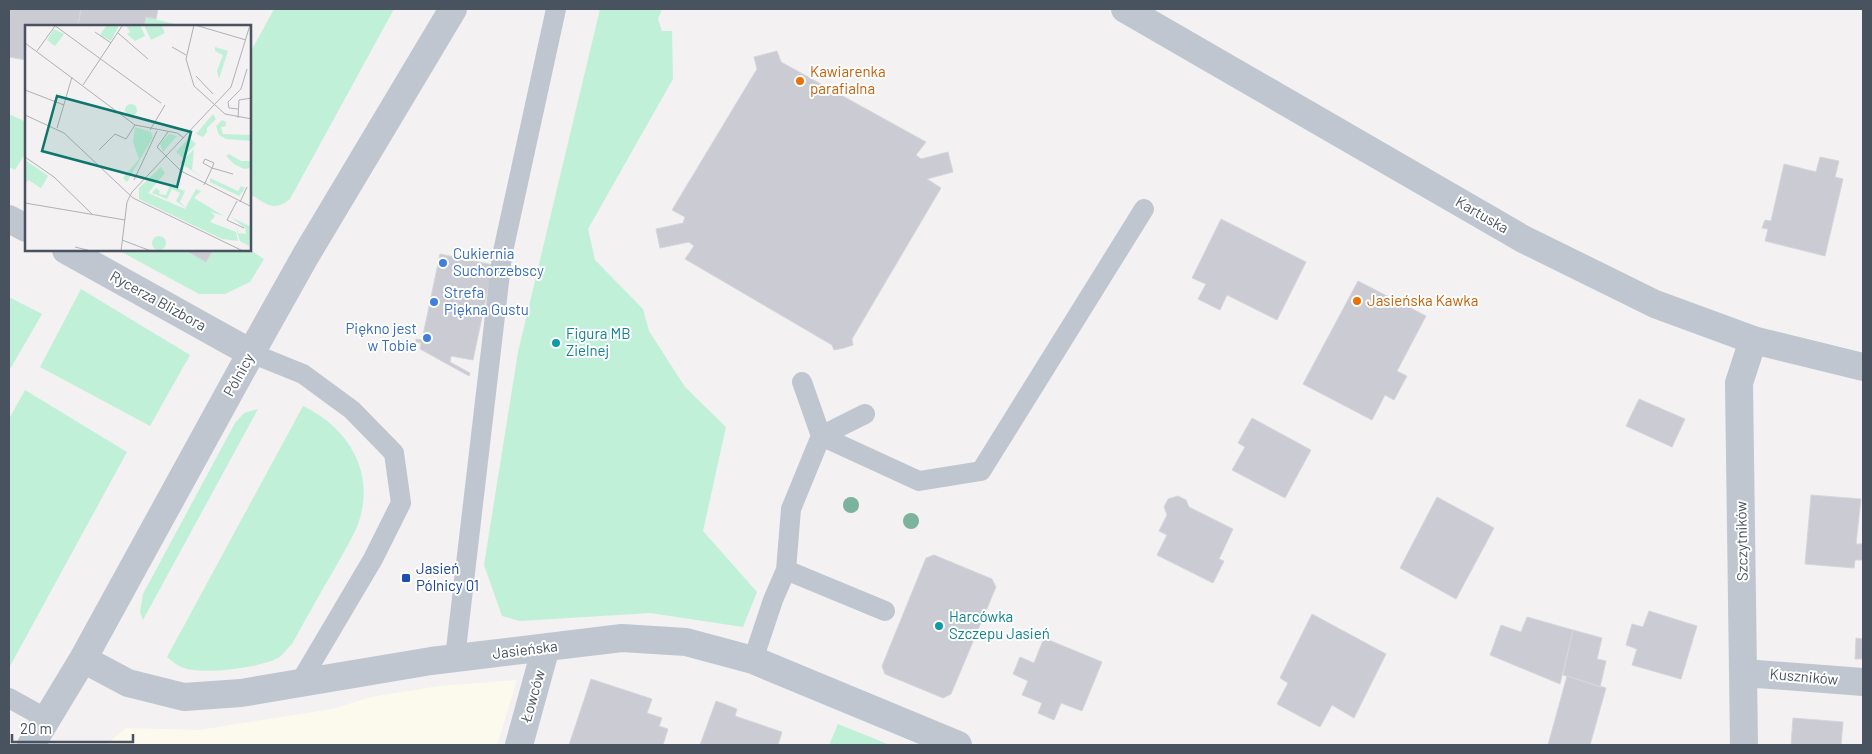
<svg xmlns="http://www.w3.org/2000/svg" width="1872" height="754" font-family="Barlow,sans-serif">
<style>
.commercial{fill:#fcfaec}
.green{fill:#c1f0d9}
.building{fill:#cbccd3;stroke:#d5d6dc}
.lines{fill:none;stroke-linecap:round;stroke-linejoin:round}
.service{stroke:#bfc6d0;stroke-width:20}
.minor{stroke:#bfc6d0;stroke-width:28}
.tertiary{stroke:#bfc6d0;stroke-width:28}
.tree{fill:#7bb39e}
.food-dot{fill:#e8710a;stroke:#fff;stroke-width:2}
.shop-dot{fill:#3f7fe0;stroke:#fff;stroke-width:2}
.culture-dot{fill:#0f9aa8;stroke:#fff;stroke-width:2}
.transit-dot{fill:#1a4fb4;stroke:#fff;stroke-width:2}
.labels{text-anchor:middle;stroke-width:4;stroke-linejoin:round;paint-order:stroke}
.food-label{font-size:15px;fill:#c56008;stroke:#fff;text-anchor:start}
.street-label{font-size:15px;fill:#49525f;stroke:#fff}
.shop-label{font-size:15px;fill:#366cbe;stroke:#fff;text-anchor:start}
.culture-label{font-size:15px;fill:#0d838f;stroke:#fff;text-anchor:start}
.transit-label{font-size:15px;fill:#164399;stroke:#fff;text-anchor:start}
.inset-road{fill:none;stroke:#afb1b7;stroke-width:1}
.view{fill:#0f766e;fill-opacity:0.15;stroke:#0f766e;stroke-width:2.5}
.inset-edge{fill:none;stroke:#49525f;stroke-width:2.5}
</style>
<rect width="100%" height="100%" fill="#f3f1f1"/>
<path class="commercial" d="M517 680 497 745H106L126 728 199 730 332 709 371 697 439 686Z"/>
<path class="green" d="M274 9H394L290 199C274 213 265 203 250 194V53Z
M600 9H662L658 19 662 31H672L673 79 588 229 595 260 643 309 649 331 685 387 726 427 703 531 757 592 743 627 650 613 520 621 502 616 484 565 518 352Z
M146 17 183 26H144Z
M9 114 26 122V152L15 170 9 167Z
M118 250H250L264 259 250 282 225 294H199Z
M81 289 190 355 150 426 40 367Z
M9 297 42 314 9 371Z
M25 390 127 452 9 668V419Z
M303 406C343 425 371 463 362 510 358 531 345 549 335 568 320 593 306 619 292 644 287 648 283 655 278 658 259 668 207 674 187 669 179 667 173 662 167 657Z
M258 409 143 620 140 612 143 594 235 423 244 413Z
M838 724 890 745H829Z"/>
<path class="building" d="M9 9H81L78 26H26V60L9 57Z
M81 9H158L156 19 146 17 144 26H78Z
M777 51 781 62 926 142 916 155 921 159 948 152 953 172 927 179 941 188 852 339 853 345 844 348 834 350 832 345 685 259 694 246 689 242 660 248 656 229 683 223 685 217 672 210 757 69 754 57Z
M1820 157 1839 161 1835 177 1843 179 1825 256 1765 241 1768 229 1762 228 1765 220 1771 221 1784 164 1816 172Z
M1221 219 1306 262 1277 320 1227 295 1220 310 1198 299 1206 284 1192 278Z
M185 250H213L206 262Z
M440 254 493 265 473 360 451 356 450 362 470 373 469 376 420 349 421 343 416 342V339L422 340Z
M1358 281 1426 316 1397 371 1407 376 1394 400 1385 395 1372 420 1303 384Z
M1639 399 1685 419 1672 447 1626 426Z
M1252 418 1311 450 1285 498 1232 470 1245 447 1238 443Z
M1811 495 1861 499 1856 544H1863V560H1855L1854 568 1805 564Z
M1178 496 1186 500 1189 507 1233 529 1219 559 1224 561 1213 583 1157 555 1167 535 1159 531 1167 515 1164 507 1168 499Z
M1437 497 1494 528 1456 599 1400 568Z
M934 555 992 579 996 587 951 694 943 698 885 674 882 666 926 558Z
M1649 611 1697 626 1681 679 1632 665 1637 649 1626 645 1632 624 1643 627Z
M1312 614 1386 654 1354 718 1332 705 1320 727 1277 704 1288 683 1280 678Z
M1527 617 1573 630 1560 684 1490 655 1501 625 1521 632Z
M1573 630 1602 638 1597 659 1606 661 1600 687 1563 675Z
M1044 638 1102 662 1082 711 1061 703 1054 720 1038 713 1042 703 1022 695 1028 681 1013 674 1020 657 1034 663Z
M1856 638 1863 639V659H1855Z
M1567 676 1606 688 1590 745H1548Z
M591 679 652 699 647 713 662 718 659 726 668 729 663 745H569Z
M716 701 737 709 735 716 782 732 778 745H700Z
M1793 718 1843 722 1841 745H1791Z"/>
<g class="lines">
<path class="service" d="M251 353 303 374 352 410 394 453 401 503 373 559 299 684
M802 382 821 436 865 414
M786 570 885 611
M455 658 502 256 556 9
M753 660 773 600 786 570 791 509 821 436 919 481 981 471 1144 209
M9 698 47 719"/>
<path class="minor" d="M9 219 26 228
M66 250 251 353
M83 659 128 683 184 697 241 693 431 661 622 638 686 642 753 660 958 745
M1744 673 1863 682
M31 745 83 659 251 353 306 255 453 9
M519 745 546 647
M1744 745 1739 383 1753 340"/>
<path class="tertiary" d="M1125 9 1523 239 1655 304 1753 340 1863 367"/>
</g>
<g class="tree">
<circle cx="851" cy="505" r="8"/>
<circle cx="911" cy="521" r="8"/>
</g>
<g class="food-dot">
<circle cx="800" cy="81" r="5"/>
<circle cx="1357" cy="301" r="5"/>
</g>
<g class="shop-dot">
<circle cx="443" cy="263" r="5"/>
<circle cx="434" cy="302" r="5"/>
<circle cx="427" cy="338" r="5"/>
</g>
<g class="culture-dot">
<circle cx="556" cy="343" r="5"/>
<circle cx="939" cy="626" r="5"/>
</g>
<rect class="transit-dot" x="401" y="573" width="10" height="10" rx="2.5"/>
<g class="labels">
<g class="food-label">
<text x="810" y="77">Kawiarenka<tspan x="810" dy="17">parafialna</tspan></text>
<text x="1367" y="306">Jasieńska Kawka</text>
</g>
<g class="street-label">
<text transform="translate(1482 215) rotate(30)" y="5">Kartuska</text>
<text transform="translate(158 301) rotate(29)" y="5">Rycerza Blizbora</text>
<text transform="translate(239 375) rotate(-61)" y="5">Pólnicy</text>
<text transform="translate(1742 541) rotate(-91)" y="5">Szczytników</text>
<text transform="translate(525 650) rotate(-7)" y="5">Jasieńska</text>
<text transform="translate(1804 677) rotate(5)" y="5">Kuszników</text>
<text transform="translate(533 696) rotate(-74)" y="5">Łowców</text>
</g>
<g class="shop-label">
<text x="453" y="259">Cukiernia<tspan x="453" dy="17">Suchorzebscy</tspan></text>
<text x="444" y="298">Strefa<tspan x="444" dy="17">Piękna Gustu</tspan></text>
<text x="417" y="334" text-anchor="end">Piękno jest<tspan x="417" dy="17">w Tobie</tspan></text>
</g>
<g class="culture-label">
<text x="566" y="339">Figura MB<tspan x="566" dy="17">Zielnej</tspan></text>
<text x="949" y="622">Harcówka<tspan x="949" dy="17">Szczepu Jasień</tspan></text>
</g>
<g class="transit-label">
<text x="416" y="574">Jasień<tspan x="416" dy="17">Pólnicy 01</tspan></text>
</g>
</g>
<g transform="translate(25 25)">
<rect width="226" height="226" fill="#f3f1f1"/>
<path d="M82 0H94L86 16 75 10ZM101 0H115L120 11 110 16 102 9 105 7ZM119 0H136L140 8 126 15ZM29 4 39 9 30 21 22 15ZM190 22 203 26 194 54 192 46 198 30 190 26ZM100 85a6 6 0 1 1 12 0a6 6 0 1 1-12 0ZM188 89 191 94 182 103V107L178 112 171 109ZM197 95 201 97V101L196 102 198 109 226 110V116L201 114 194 110 191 101ZM110 102 126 107 128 112 102 157 98 153 114 134 108 117ZM144 109 152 111 138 127 135 119ZM164 113 171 119 158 133 151 127ZM169 124 167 145 180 154 155 138ZM204 129 216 136H226V143L219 144 209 139 201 131ZM0 135 23 151 16 163 3 155 0 159ZM136 142 140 148 123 168 160 184 171 164 176 166 169 173 199 191 186 187 190 191 185 197 211 207 213 216 197 214 114 174V163ZM185 153 213 166 216 161 220 163 214 171 185 157ZM145 160 160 166 155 177 161 183 151 176 155 168 147 164 142 174 127 168 131 163 135 166 134 169 141 170ZM206 192 226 202 224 221 215 216 212 207V201L213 208 221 209 220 203ZM127 218a7 7 0 1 1 14 0a7 7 0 1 1-14 0Z" fill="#c1f0d9"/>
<path class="inset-road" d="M29 0 136 78M169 0 161 34 169 61 200 89 227 94M170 0 221 15M70 7 86 18M93 8 123 34M0 18 110 100 152 108 159 113M147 22 161 30M12 26 30 1M171 51 188 69M58 60 97 1M0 65 39 80M213 84 204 83 203 77 216 64 222 44M0 90 39 108 108 173 218 226M213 93 214 75 227 73M32 103 47 52M125 105 140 80M143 107 132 122 156 146 227 182M74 125 90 109 101 114 110 100M0 132 29 152 68 190M180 134 189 138 187 143 178 138ZM109 155 132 106M179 160 187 143 208 149M212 176 202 195 219 203M215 177 222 162M0 178 100 195M97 215 126 226M50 222 66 226M96 226 102 177 107 167 206 62 225 0"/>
<path class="view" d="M32 71 166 107 152 162 17 126Z"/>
<rect width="226" height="226" class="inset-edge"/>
</g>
<rect width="1872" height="754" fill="none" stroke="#49525f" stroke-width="20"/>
<path d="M12 734v8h121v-8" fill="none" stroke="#49525f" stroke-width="2.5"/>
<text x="20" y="734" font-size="15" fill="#49525f" stroke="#ffffff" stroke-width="4" paint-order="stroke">20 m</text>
</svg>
